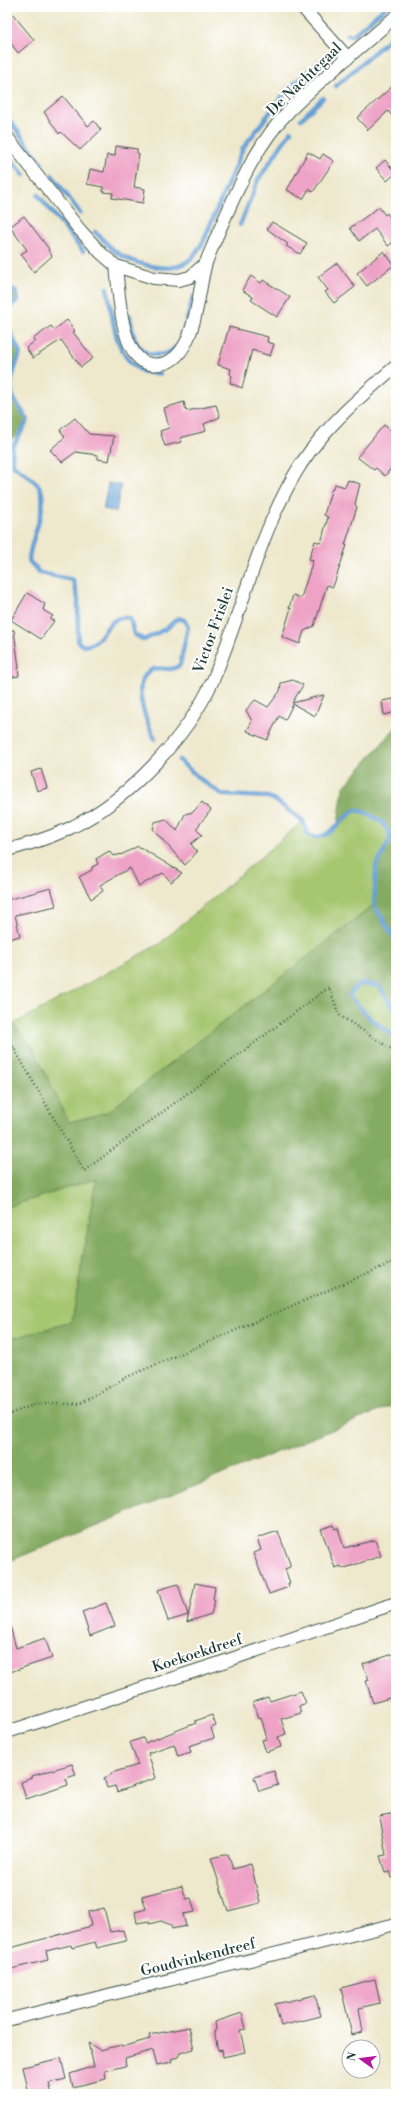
<svg xmlns="http://www.w3.org/2000/svg" width="403" height="2101" font-family="'Libre Bodoni',serif">
<style>
.green{fill:#a6c66f;stroke:#628252}
.forest{fill:#84ab62;stroke:#52744b}
.water{fill:#66a0d5;stroke:#426e84}
.lines{fill:none;stroke-linecap:round;stroke-linejoin:round}
.stream{stroke:#66a0d5;stroke-width:4.5}
.building{fill:#eea2c6}
.street-casing{stroke:#3e574b;stroke-width:14}
.path{stroke:#3e574b;stroke-width:2.5;stroke-dasharray:1 3;stroke-linecap:butt}
.street{stroke:#fff;stroke-width:12}
.labels{text-anchor:middle;stroke-width:4;stroke-linejoin:round;paint-order:stroke}
.street-label{font-size:15px;fill:#1f3d34;stroke:#fff}
</style>
<rect width="100%" height="100%" fill="#fff"/>
<filter id="ink" filterUnits="userSpaceOnUse"><feTurbulence type="fractalNoise" baseFrequency=".025" numOctaves="2"/><feDisplacementMap in="SourceGraphic" scale="8" xChannelSelector="R" yChannelSelector="G"/><feConvolveMatrix kernelMatrix="1 2 1 2 8 2 1 2 1" color-interpolation-filters="sRGB"/></filter>
<filter id="wash" filterUnits="userSpaceOnUse"><feTurbulence type="fractalNoise" baseFrequency=".012" numOctaves="4" result="noise"/><feDisplacementMap in="SourceGraphic" scale="16" xChannelSelector="R" yChannelSelector="G"/><feGaussianBlur stdDeviation="0.9" result="paint"/><feColorMatrix in="noise" values="0 0 0 0 0 0 0 0 0 0 0 0 0 0 0 0 0 1.4 0 .05"/><feComposite in="paint" operator="in"/></filter>
<g filter="url(#wash)">
<rect width="100%" height="100%" fill="#eee8cc"/>
<path class="green" d="M355 810C367 813 394 824 390 840 388 848 379 856 377 865 373 877 375 892 374 905L108 1112 69 1123 33 1048 12 1025 159 944 303 821 308 835C328 843 340 819 355 810Z
M362 983 379 986 396 1012V1035L392 1034 371 1019 349 996 353 988Z
M96 1179 72 1322 7 1340V1207Z"/>
<path class="forest" d="M7 287 16 291 18 300 7 309Z
M7 326 20 353C16 367 6 385 14 399 18 406 23 411 28 420L19 434 7 442Z
M396 727V1012L379 986C365 983 356 982 349 996L371 1019 392 1034 396 1035V1404L7 1562V1340L72 1322 96 1179 7 1207V1152L10 1151 7 1142V1017L33 1048 69 1122 108 1112 374 905C375 892 373 877 377 865 379 856 388 849 390 840 394 824 367 813 355 810L346 816 338 824 343 788Z"/>
<path class="water" d="M108 483 121 485 116 512 103 509Z"/>
<g class="lines">
<path class="stream" d="M347 35H353L386 7
M336 86 396 33
M7 117 42 164
M301 119 323 98
M7 154 24 175
M52 175 80 213
M38 195 83 251
M240 225 258 180 291 131
M95 232C101 238 108 245 115 251 130 263 167 274 185 263 193 259 198 250 203 242L243 148 287 90 323 59
M7 287 16 291 18 300 7 309
M107 288C113 315 113 356 142 371 147 373 154 373 160 374
M130 316C132 324 132 333 136 341 143 359 166 358 177 346
M7 326 20 353C16 367 6 385 14 399 18 406 23 411 28 420L12 448 13 465C21 471 33 478 39 486 51 506 29 539 29 561L40 573 73 580 78 599V641L83 646C86 645 90 645 92 644 106 637 107 614 130 618L134 634 144 640 167 628 178 618 184 620 188 627 180 665C169 673 164 666 154 669 127 678 147 723 155 739
M182 337 193 297
M179 760 201 780 223 795 268 797 275 800 303 821 308 835C328 844 340 819 355 810L364 812 382 822 389 832 390 840 376 866 374 905 396 941
M396 1012 379 986C364 983 357 981 349 996L371 1019 392 1034 396 1035"/>
</g>
<g id="blocks">
<path class="building" d="M7 7 34 40 18 53 7 38Z
M396 83V120L388 111 368 130 357 118Z
M63 96 88 126 94 121 101 130 80 150 61 132 59 134 44 112Z
M116 146 137 149V153L139 154 134 187 145 189 143 203 112 198 113 193 103 192V187L87 184 90 169 104 172 107 155 115 156Z
M308 152 320 159 323 154 334 161 313 192 309 189 303 199 287 190Z
M385 160 396 173 387 181 376 168Z
M379 207 385 215 387 213 396 225V240L388 246 375 229 359 241 350 228Z
M24 216 49 249 48 250 52 256 34 272 21 254 27 250 10 227Z
M272 222 307 243 300 254 286 246 288 244 267 229Z
M384 251 394 265 367 286 357 273Z
M337 263 355 287 334 303 325 292 328 290 318 277Z
M251 276 261 283 263 280 290 297 277 317 251 300 253 297 242 290Z
M67 320 75 331 73 332 93 358 81 367 61 340 33 358 26 348 35 341 33 339 51 326 54 330Z
M229 327 268 337 267 342 274 344 270 356 252 350 242 388 230 383 232 376 230 374 231 369 218 365Z
M184 402 186 411 216 405 220 417 204 424 206 431 180 438 181 442 165 446 160 431 169 428 164 408Z
M75 418 89 434 114 436 109 461 98 459V455L76 452 62 462 50 450 65 437 60 430Z
M384 425 396 434V462L385 476 376 468 374 470 357 457Z
M348 480 360 484 355 504 357 507 345 545H347L333 587 327 585 314 626 304 631 300 644 282 637 291 608H289L293 595 301 598 313 560 309 559 315 541 321 543 328 517 324 515 331 491 335 484 345 487Z
M27 593 45 604 43 610 53 616 50 619 54 621 41 639 11 620Z
M7 630H14L19 668H18L19 676 7 678Z
M293 680 303 685 292 703 324 695 315 716 293 704 285 720 279 716 267 740 247 731 252 721 246 710 255 700 268 707 280 691 281 683Z
M393 699 396 712 384 715 382 701Z
M41 769 47 788 37 791 31 772Z
M202 802 211 810 196 829 202 835 191 844 197 852 185 865 153 829 155 822 166 819 177 831 185 814 193 812Z
M138 846 182 873 171 882 163 873 139 886 130 868 100 885 103 891 91 899 79 877 92 870V867L98 864 96 859 109 851 113 856 123 854Z
M51 888 56 906 15 915 20 936 9 939 7 932V900Z
M334 1525 335 1529 338 1528 344 1548 375 1540 381 1556 342 1569 341 1566 335 1568 321 1529Z
M278 1531 290 1564V1567L285 1569 290 1583H288L289 1587 269 1594 253 1553 261 1550 257 1538Z
M195 1583 215 1587 213 1600H215L211 1614 187 1622Z
M178 1584 188 1615 168 1621 158 1590Z
M106 1603 115 1626 90 1636 82 1612Z
M10 1626 16 1648 45 1638 52 1658 7 1673V1627Z
M393 1654 396 1655V1696L373 1703 366 1681 369 1680 363 1664Z
M301 1691 306 1703 299 1706 301 1713 281 1719 286 1734 278 1737 281 1747 266 1752 262 1740 267 1739 261 1717 258 1718 253 1702 268 1697 270 1701Z
M212 1715 216 1726 211 1728 214 1738 189 1746 191 1752 178 1756 174 1744 148 1753 156 1778 117 1792 115 1786 107 1788 104 1778 111 1775V1773L138 1765 130 1742 143 1738 145 1743 196 1723 195 1721Z
M72 1764 76 1775 66 1778 68 1785 26 1799 21 1782 32 1778V1776Z
M274 1771 278 1785 259 1791 254 1777Z
M396 1813V1878H392L390 1871 385 1872 380 1856 386 1855 379 1816Z
M228 1854 233 1869 251 1864 260 1903 228 1911 211 1858Z
M182 1886 186 1899 191 1898 195 1912 183 1914 186 1926 172 1929 171 1925 161 1921 149 1924V1921L137 1923 135 1912 146 1909 142 1896Z
M104 1908 110 1932 123 1930 126 1941 97 1948 95 1942 72 1948 71 1945 46 1951 48 1960 7 1970V1949L91 1926 88 1912Z
M375 1979 380 2003 359 2008 363 2032 352 2035 341 1988Z
M315 1995 321 2016 281 2026 275 2004Z
M242 2013 246 2029 240 2030 245 2052 223 2057 222 2049 218 2050 214 2031 216 2030 215 2022Z
M189 2027 194 2049 180 2053 178 2057 171 2059 172 2062 157 2065 153 2050 125 2058 126 2066 105 2071 106 2079 73 2087 70 2074 94 2066 88 2043 100 2050 121 2045V2047L150 2039 149 2035Z
M61 2058 66 2079 49 2083 52 2094H29L23 2067Z"/>
</g>
</g>
<g filter="url(#ink)">
<use href="#blocks" fill-opacity="0" stroke="#3e574b" stroke-width="1"/>
<g class="lines">
<g class="street-casing">
<path id="street" d="M302 7 348 58
M7 137 79 229 101 253 116 266 154 278 179 280 190 277 206 263
M116 266C119 290 120 359 150 364 197 371 197 291 206 263 209 254 213 246 216 238 236 193 255 145 290 110 323 77 361 47 396 16
M7 850C30 844 53 837 74 826 129 799 188 736 213 680 244 608 258 532 301 464 327 425 361 396 396 366
M7 1732 217 1664 396 1603
M7 2020 396 1924"/>
</g>
<path class="path" d="M7 1036 84 1171 329 987 339 1015 396 1052
M7 1415 36 1404H79L127 1377 396 1261"/>
<use href="#street" class="street"/>
</g>
</g>
<g class="labels">
<g class="street-label">
<text transform="translate(304 79) rotate(-44)" y="5">De Nachtegaal</text>
<text transform="translate(213 630) rotate(-70)" y="5">Victor Frislei</text>
<text transform="translate(197 1653) rotate(-18)" y="5">Koekoekdreef</text>
<text transform="translate(198 1957) rotate(-14)" y="5">Goudvinkendreef</text>
</g>
</g>
<rect width="403" height="2101" fill="none" stroke="#fff" stroke-width="24"/>
<g transform="translate(361 2059) rotate(284)"><circle r="19" fill="#ffffff" stroke="#a5b1ae"/>
<path d="M0-3L7 15L0 10L-7 15Z" fill="#b5179e"/>
<text y="-6" font-size="11" font-weight="bold" text-anchor="middle" fill="#1f3d34">N</text>
</g>
</svg>
